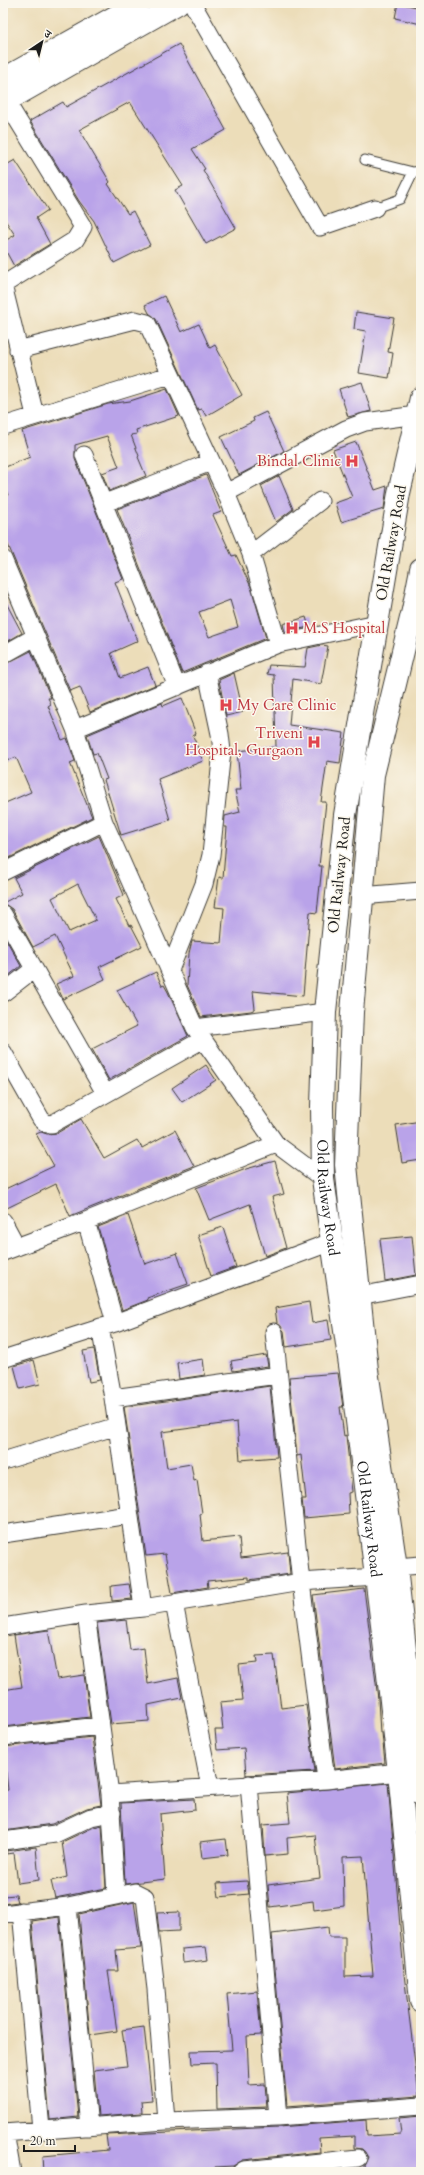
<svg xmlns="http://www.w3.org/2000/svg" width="424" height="2175" font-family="Cardo,'Noto Serif Devanagari',serif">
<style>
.building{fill:#b9a3e9;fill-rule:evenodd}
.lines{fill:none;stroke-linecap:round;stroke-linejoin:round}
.service-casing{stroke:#3b3934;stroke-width:11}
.minor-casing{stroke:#3b3934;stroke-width:19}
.tertiary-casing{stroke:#3b3934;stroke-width:23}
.secondary-casing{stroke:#3b3934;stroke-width:24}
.service{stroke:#fff;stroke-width:9}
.minor{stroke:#fff;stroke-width:17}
.tertiary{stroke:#fff;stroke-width:21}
.secondary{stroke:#fff;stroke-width:22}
.labels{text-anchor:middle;stroke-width:3;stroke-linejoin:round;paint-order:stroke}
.health-label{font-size:15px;fill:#be3a42;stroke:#fbf7ec;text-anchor:end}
.street-label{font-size:15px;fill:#1c1c1c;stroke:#fbf7ec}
</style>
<rect width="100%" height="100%" fill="#fbf7ec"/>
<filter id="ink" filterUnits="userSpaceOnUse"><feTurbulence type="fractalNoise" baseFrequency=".025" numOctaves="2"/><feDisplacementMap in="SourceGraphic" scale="8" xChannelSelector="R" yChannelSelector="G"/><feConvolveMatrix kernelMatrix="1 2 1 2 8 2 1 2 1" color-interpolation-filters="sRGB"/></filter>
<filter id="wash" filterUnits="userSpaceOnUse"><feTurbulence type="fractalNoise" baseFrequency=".012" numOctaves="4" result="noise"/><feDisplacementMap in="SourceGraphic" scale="16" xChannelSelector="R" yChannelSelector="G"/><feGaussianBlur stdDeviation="0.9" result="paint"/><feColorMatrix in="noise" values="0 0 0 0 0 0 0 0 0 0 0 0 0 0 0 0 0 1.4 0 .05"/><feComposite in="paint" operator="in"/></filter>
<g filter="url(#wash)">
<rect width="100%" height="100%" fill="#ecddb9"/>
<g id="blocks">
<path class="building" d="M398 3 421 8V24L395 18Z
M179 44 226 130 192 149 205 169 203 170 236 228 206 244 175 190 183 186 130 102 79 130 110 182 108 184 128 214 133 211 150 245 114 263 94 221 79 201 30 121 63 102 66 107Z
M15 160 48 210 36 218 50 244 14 266 3 246V242L15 235 3 217V167Z
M164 296 181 332 199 324 210 348 215 345 242 395 206 416 202 409 198 410 156 319 149 313 145 305Z
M356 312 394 318 388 352 393 353 389 378 359 373 366 331 354 329Z
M362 382 371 411 348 417 339 389Z
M167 389 179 416 136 430 137 434 131 435 139 456 138 457 146 476 109 491 102 473 119 467 107 436 75 445V459L123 579 115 582 138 641 111 653 120 678 148 667 155 685 90 712 80 687 70 691 6 540 3 542V497L8 495 3 483V468L30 457 22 431 108 404 130 401Z
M266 412 284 451 239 475 221 437 254 421 253 418Z
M356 442 375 490 387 486 384 509 341 522 335 503 352 497 333 450Z
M206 475 221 512 213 515 232 556 236 555 251 587 266 638 182 673 117 509ZM230 600 238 627 209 637 199 612Z
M279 476 293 509 276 522 261 486Z
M3 597 22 633 3 644Z
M306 617 309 627 285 632 283 624Z
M322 645 328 646 321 684 293 679 289 725 344 733 340 763 327 761 321 802H326L319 866H322L317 913 310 912 303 996 253 991 255 1009 251 1011 201 1017 187 985 189 953 192 941 221 943 224 908 215 907 219 877 223 878 227 827H224L225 816 240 812 235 790H241L237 751 276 747 274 675 267 674 269 665 305 667 308 648Z
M31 651 51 698H48L51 704 48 706 62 740 67 738 75 761 70 763 92 817 3 861V804L31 792 16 757 3 763V665Z
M234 673 243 712 226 716 219 680Z
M182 698 196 734 193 736 203 761 158 779 170 820 121 835 104 780 107 779 97 753 93 754 87 735 162 703 163 706Z
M99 836 124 895 116 899 129 926 131 925 142 946 99 967 105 979 63 999 56 984 74 976 55 936 33 947 12 909 3 903 22 893 14 878ZM78 884 96 920 69 932 52 898Z
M3 934 21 966 3 980Z
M156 972 162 986 164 985 168 992 188 1036 109 1080 92 1049 137 1026 117 990Z
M206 1065 216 1080 182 1102 172 1088Z
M81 1119 104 1158 137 1140 142 1148 175 1130 194 1166 70 1216 56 1184 7 1208 3 1199V1190L54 1166 36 1134 41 1132 47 1134 57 1133Z
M421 1121V1160L402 1163 396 1125Z
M275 1161 284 1194 272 1197 286 1248 265 1256 250 1204 209 1220 196 1188 246 1169Z
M128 1215 145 1264 177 1253 188 1284 147 1298 148 1300 122 1310 98 1227Z
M223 1227 236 1267 211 1276 198 1235Z
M412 1236 416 1275 385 1281 380 1239Z
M309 1302 312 1323 328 1320 331 1340 286 1347 284 1331 277 1323 275 1308Z
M94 1349 100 1380 89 1382 83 1351Z
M266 1355 268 1366 233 1371 231 1361Z
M203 1359 205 1375 179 1379 177 1363Z
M34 1360 40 1384 20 1389 14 1366Z
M338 1373 343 1407H340L344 1436 346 1435 352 1492 348 1493 349 1514 304 1518 302 1499H306L301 1455 297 1456 289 1377Z
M270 1386 277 1457 240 1460 237 1422 162 1432 167 1468 191 1464 194 1481 197 1480 202 1513 200 1514 203 1541 239 1537 241 1558 288 1552 290 1574 249 1580V1577L207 1581 208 1587 172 1593 165 1554 146 1556 124 1407Z
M129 1584 132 1599 112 1601 111 1586Z
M364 1589 378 1699 380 1733H382L385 1763 335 1769 313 1595Z
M126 1620 130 1650 144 1648 148 1684 178 1678 182 1698 148 1705 149 1721 111 1724 97 1623Z
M48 1630 57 1679 84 1675 90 1717 3 1727V1690L22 1687 14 1635Z
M274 1655 281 1708 306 1705 315 1771 246 1775 244 1748 217 1750 215 1730H223L220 1702 243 1700 239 1665 257 1663 256 1656Z
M92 1737 101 1805 87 1808 52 1824 4 1831 3 1791 8 1790 3 1747Z
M388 1783 404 1974 419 2096 287 2106 272 1934 328 1927 329 1937H345V1977L373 1976 363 1856 343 1857 344 1906 314 1910 313 1901 270 1907 268 1885 320 1878 315 1835 287 1838 288 1854 265 1856 263 1825 290 1823 287 1793Z
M194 1799 195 1810 160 1814 165 1879 125 1884 121 1803Z
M102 1825 106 1888 55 1898 51 1881 67 1877 62 1842 94 1827Z
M226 1839 228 1855 202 1858 200 1842Z
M36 1847 39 1880 18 1883 14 1853 7 1854 6 1851Z
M247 1881 249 1894 219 1897 217 1883Z
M16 1895 18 1902 3 1904V1896Z
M134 1902 141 1948 116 1950 118 1971H108L117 2031 90 2035 79 1914Z
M179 1912V1931L159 1932 157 1913Z
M59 1917 78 2117 50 2120 32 1921Z
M206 1947 208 1960 183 1963 182 1949Z
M257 1991 261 2035 247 2036 249 2085 265 2084 267 2107 217 2109 216 2063 192 2064 191 2051 232 2050 227 1994Z
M144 2027 152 2100 141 2101 142 2113 98 2116 94 2070 127 2066 122 2030Z
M421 2116V2172H365L364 2166 368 2157 362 2149 354 2148V2136L319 2138 320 2152 243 2160 233 2166 215 2167V2172H44L43 2156 108 2150 106 2135 279 2127 366 2120 367 2136 401 2134 399 2118Z"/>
</g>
</g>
<g filter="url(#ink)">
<use href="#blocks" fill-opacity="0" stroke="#3b3934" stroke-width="1"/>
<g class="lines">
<g class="service-casing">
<path id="service" d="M365 160 413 172 421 171
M375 208 400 199 413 172"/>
</g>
<g class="minor-casing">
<path id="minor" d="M192 3 320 227 375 208
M6 101 83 227 75 240 3 285 35 415
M18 350 135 320 147 323 226 493 251 554 278 644
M3 426 170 375
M84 455 177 687
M226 493 346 429 365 422 417 415
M105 503 211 462
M251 554 320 501
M3 559 75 729 104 822 195 1028 276 1144 323 1179
M3 655 35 637
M75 729 278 644 377 623
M3 872 104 822
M361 896 421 891
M3 914 105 1093
M170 970 204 884 211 855 222 751 220 734 207 673
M3 993 34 969
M195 1028 325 1012
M3 1052 41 1119 47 1124H52L202 1040
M3 1221 17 1247
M86 1221 115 1323
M3 1252 86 1221 276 1144
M349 1298 421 1284
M100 1327 113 1398 143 1608
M274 1332 301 1582 326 1780
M3 1359 115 1323 331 1242
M113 1398 278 1375
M3 1461 117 1426
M3 1534 129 1515
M396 1567 421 1565
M174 1603 210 1787
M86 1614 110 1794 116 1896
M3 1627 86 1614 143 1608 301 1582 376 1577
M3 1737 99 1726
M249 1784 278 2117
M110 1794 326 1780 399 1772
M3 1841 55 1834 91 1817 112 1813
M68 1906 89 2127
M21 1911 41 2129
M3 1914 68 1906 135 1892 145 1897 156 1989 166 2121
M3 2133 166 2121 278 2117 421 2106
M5 2133 12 2172
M241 2172 244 2170 358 2158"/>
</g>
<g class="tertiary-casing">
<path id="tertiary" d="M3 79 139 3
M3 103 179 3"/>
</g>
<g class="secondary-casing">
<g id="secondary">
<path id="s1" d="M421 398 399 493 345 815 325 1012 322 1106 323 1179 351 1372 387 1666 399 1772 421 2001"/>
<path d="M421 569 413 610 373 775 352 1012 346 1165 367 1370 396 1567 421 1795"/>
</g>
</g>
<use href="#service" class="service"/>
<use href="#minor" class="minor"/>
<use href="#tertiary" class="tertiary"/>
<use href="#secondary" class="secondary"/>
</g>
</g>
<defs>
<g id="hospital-bare" transform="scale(1.08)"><path d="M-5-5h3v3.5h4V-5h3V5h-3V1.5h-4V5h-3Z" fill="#e0444e" stroke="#fbf7ec" stroke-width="2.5" paint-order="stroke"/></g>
</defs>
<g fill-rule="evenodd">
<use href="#hospital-bare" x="352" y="461"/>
<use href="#hospital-bare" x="292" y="628"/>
<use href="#hospital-bare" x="226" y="705"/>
<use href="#hospital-bare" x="314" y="742"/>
</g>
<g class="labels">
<g class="health-label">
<text x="341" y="466">Bindal Clinic</text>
<text x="303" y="633" text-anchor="start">M.S Hospital</text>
<text x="237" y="710" text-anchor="start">My Care Clinic</text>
<text x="303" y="738">Triveni<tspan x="303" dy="17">Hospital, Gurgaon</tspan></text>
</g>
<g class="street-label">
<text transform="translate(391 543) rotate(-80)" y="5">Old Railway Road</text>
<text transform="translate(339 875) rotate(-84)" y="5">Old Railway Road</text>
<text dy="5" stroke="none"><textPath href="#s1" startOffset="808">Old Railway Road</textPath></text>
<text dy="5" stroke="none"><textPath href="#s1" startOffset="1132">Old Railway Road</textPath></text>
</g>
</g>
<rect width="424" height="2175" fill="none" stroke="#fbf7ec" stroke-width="16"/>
<g transform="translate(42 42) rotate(35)" stroke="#fbf7ec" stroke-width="3" paint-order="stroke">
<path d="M0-3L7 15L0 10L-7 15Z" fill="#1c1c1c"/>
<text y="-6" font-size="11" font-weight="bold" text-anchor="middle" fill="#1c1c1c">उ</text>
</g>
<path d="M24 2145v6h51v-6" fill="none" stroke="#1c1c1c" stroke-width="2"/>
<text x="30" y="2145" font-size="12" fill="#1c1c1c" stroke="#fbf7ec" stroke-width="3" paint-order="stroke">20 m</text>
</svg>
